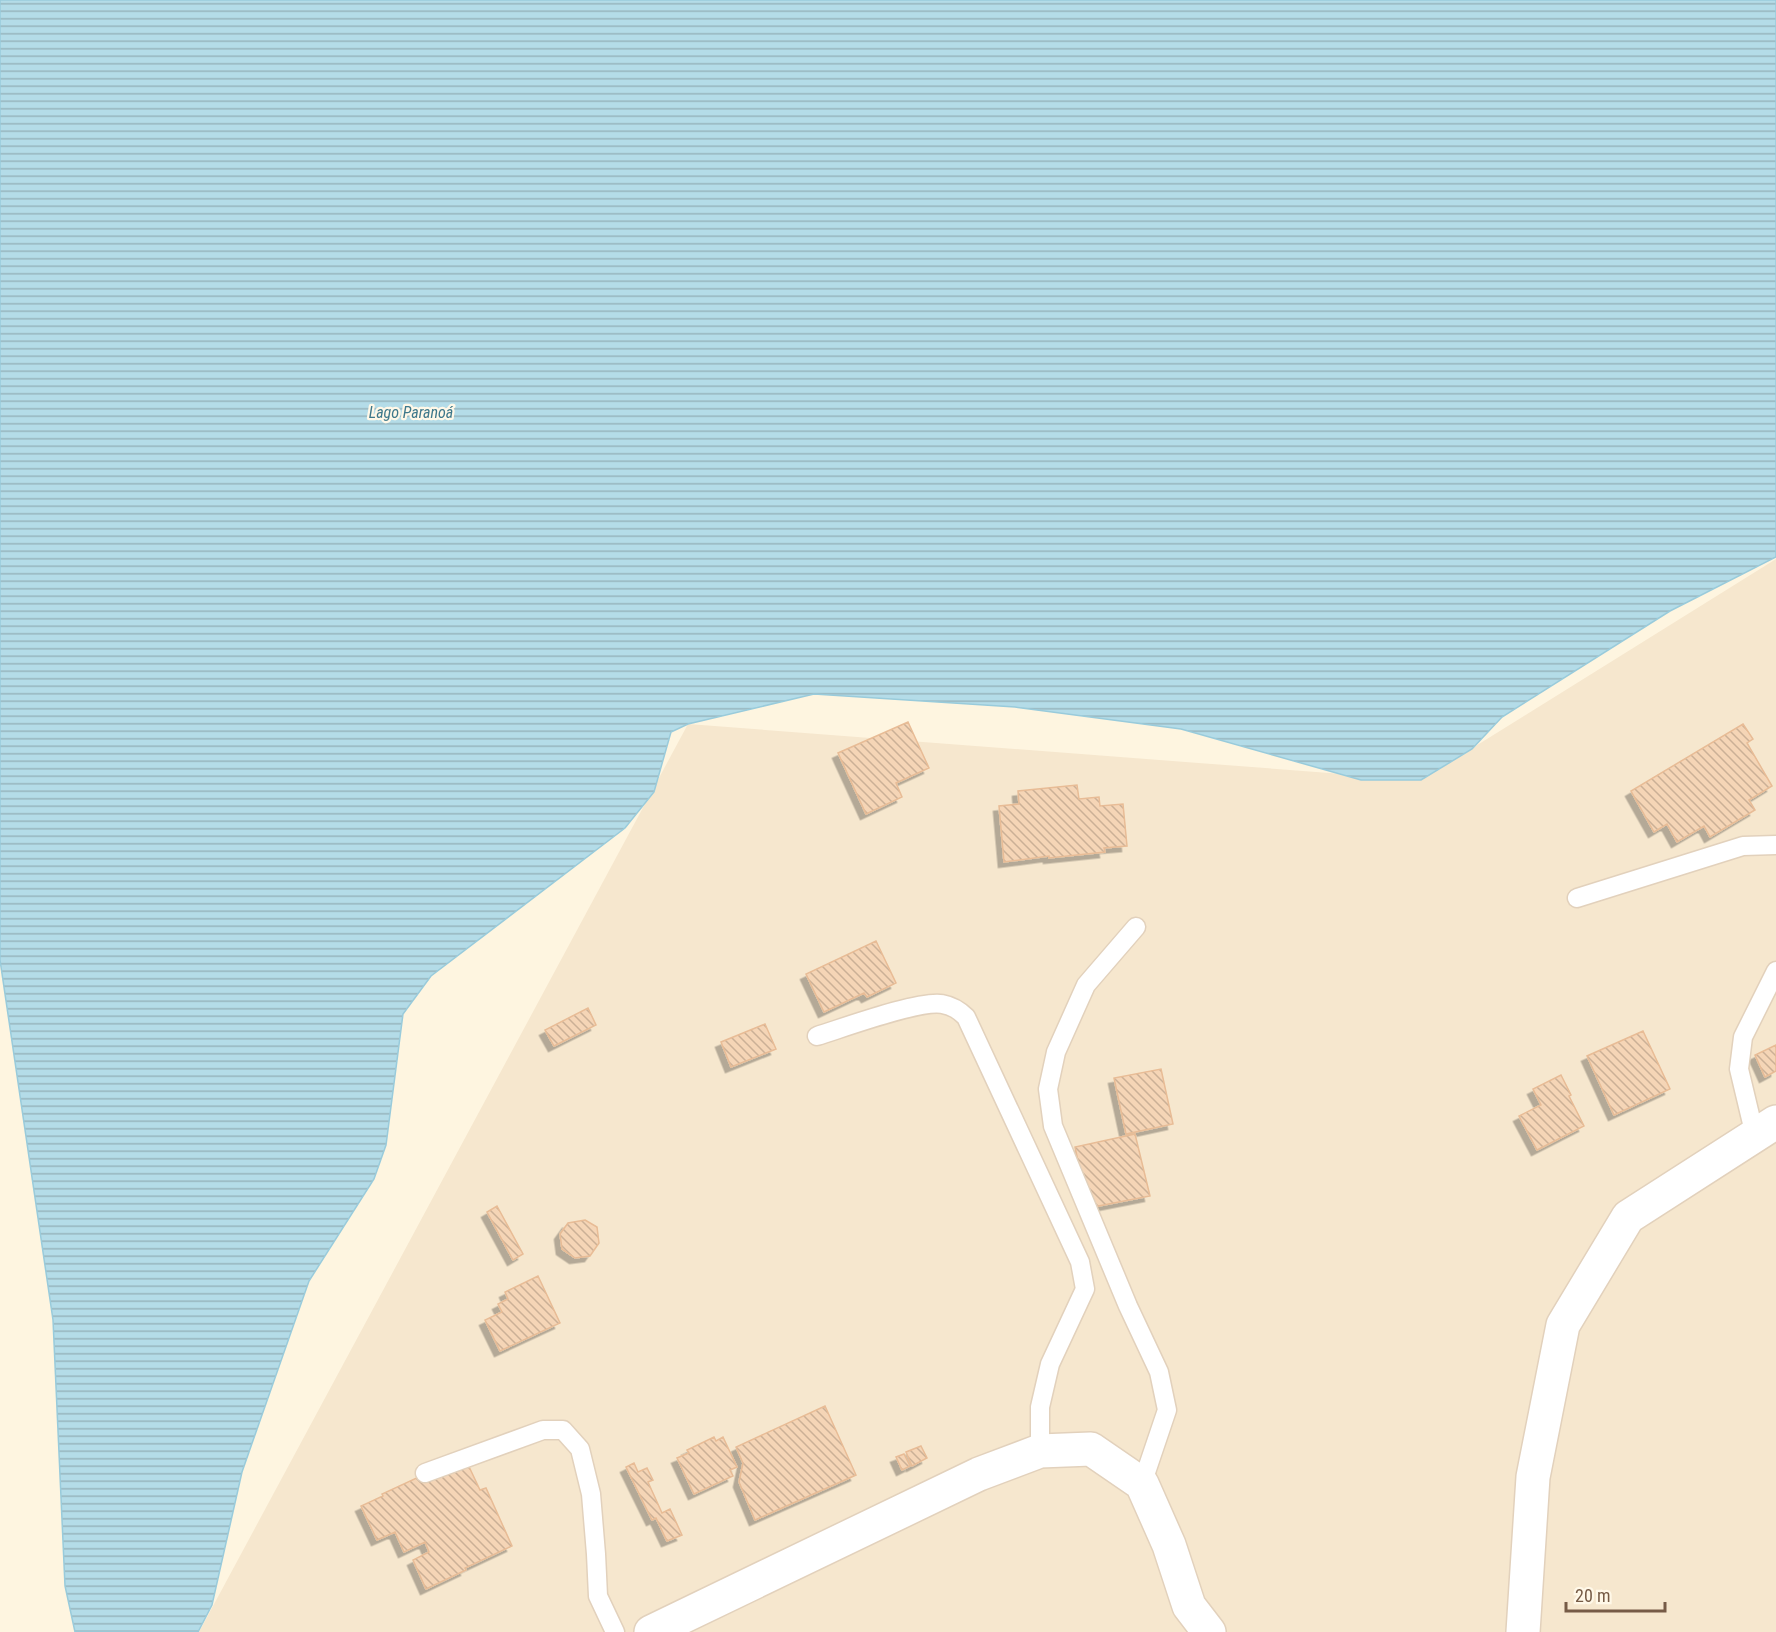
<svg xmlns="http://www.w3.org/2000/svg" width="1776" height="1632" font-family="'Roboto Condensed',sans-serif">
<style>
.residential{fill:#f6e7ce}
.water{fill:url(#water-rules);stroke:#99cbdb;stroke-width:1.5}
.building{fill:url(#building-back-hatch);stroke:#e8bc96;stroke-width:1.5;filter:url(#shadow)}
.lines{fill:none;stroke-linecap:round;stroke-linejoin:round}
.service-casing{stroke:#e2d1bc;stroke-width:21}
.minor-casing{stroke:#e2d1bc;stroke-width:36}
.service{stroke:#fff;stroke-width:18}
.minor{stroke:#fff;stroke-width:33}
.labels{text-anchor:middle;stroke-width:4.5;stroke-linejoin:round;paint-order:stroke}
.water-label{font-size:16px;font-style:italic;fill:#3e788b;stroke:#fff8e8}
</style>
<defs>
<pattern id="water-rules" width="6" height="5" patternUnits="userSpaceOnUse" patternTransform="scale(1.5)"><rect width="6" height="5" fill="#b4dce8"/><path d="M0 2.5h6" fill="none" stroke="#97b5be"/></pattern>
<pattern id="building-back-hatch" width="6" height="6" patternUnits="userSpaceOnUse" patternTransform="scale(1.5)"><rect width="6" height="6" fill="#f5d5b6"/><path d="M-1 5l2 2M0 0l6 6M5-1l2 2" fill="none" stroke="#cbb096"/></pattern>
<filter id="shadow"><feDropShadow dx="-5.5" dy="5.5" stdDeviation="0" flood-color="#0004"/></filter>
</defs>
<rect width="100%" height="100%" fill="#fef5e0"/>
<path class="residential" d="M1776 559V1632H199L688 724 1421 780Z"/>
<path class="water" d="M0 0H1776V557L1670 611 1502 717 1472 749 1421 780H1361L1181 729 1015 707 814 694 688 724 671 732 654 792 625 828 431 976 403 1014 386 1145 374 1179 309 1281 242 1472 212 1605 198 1632H75L65 1586 53 1320 0 960Z"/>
<path class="building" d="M908 722 929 768 896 783 902 797 866 814 838 753Z
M1743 724 1753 739 1747 743 1772 786 1749 800 1755 810 1710 837 1704 826 1677 842 1667 824 1654 832 1631 791Z
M1077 785 1079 799 1099 797 1100 806 1123 804 1127 846 1104 848 1105 852 1049 858V856L1004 862 999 806 1019 804 1018 791Z
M876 941 896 983 867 997 864 993 824 1012 806 974Z
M588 1008 596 1025 554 1046 545 1030Z
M765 1024 776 1049 731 1067 721 1042Z
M1643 1031 1670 1089 1614 1115 1587 1056Z
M1776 1045V1071L1765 1077 1755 1055Z
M1161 1069 1173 1124 1126 1134 1114 1078Z
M1561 1075 1571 1095 1569 1096 1584 1126 1537 1150 1519 1116 1541 1105 1533 1089Z
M1135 1134 1150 1196 1088 1208 1075 1147Z
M497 1206 523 1254 513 1260 487 1212Z
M585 1220 597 1227 599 1243 590 1256 575 1258 562 1249 560 1234 568 1223Z
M538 1276 560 1323 500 1351 485 1320 502 1312 498 1304 508 1299 505 1292Z
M825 1406 856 1475 755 1520 739 1482 743 1463 736 1447Z
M714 1437 716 1441 723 1437 737 1467 730 1470 733 1476 694 1494 677 1458 689 1453 687 1450Z
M921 1446 927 1458 912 1466 906 1452Z
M904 1454 910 1466 902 1470 896 1457Z
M464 1456 480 1490 486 1488 512 1546 465 1568 466 1570 426 1589 413 1560 429 1552 425 1542 404 1552 395 1532 377 1540 361 1506 383 1496 382 1494Z
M634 1463 638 1472 647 1468 653 1480 648 1482 662 1513 670 1509 682 1535 667 1541 656 1518 652 1520 626 1467Z"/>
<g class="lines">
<g class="service-casing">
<path id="service" d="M1577 898 1743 846 1776 845
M1136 927 1086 985 1056 1052 1048 1089 1053 1126 1128 1306 1159 1372 1167 1410 1142 1484
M817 1036C843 1028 919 1000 942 1004 953 1006 959 1010 966 1017L1080 1262 1085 1289 1050 1364 1040 1407V1451
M1755 1136 1739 1069 1743 1037 1776 971
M425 1473 543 1430H563L580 1449 591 1494 596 1554 598 1596 615 1632"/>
</g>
<g class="minor-casing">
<path id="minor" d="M651 1632 979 1474 1040 1451 1091 1449 1142 1484 1169 1545 1189 1606 1209 1632
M1523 1632 1533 1477 1563 1325 1628 1217 1776 1122"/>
</g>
<use href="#service" class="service"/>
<use href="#minor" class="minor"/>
</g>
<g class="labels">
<g class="water-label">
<text x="411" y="418">Lago Paranoá</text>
</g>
</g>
<path d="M1566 1602v9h99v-9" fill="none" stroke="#765b46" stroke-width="3"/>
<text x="1575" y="1602" font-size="18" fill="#765b46" stroke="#fff8e8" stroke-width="4.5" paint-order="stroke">20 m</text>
</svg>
